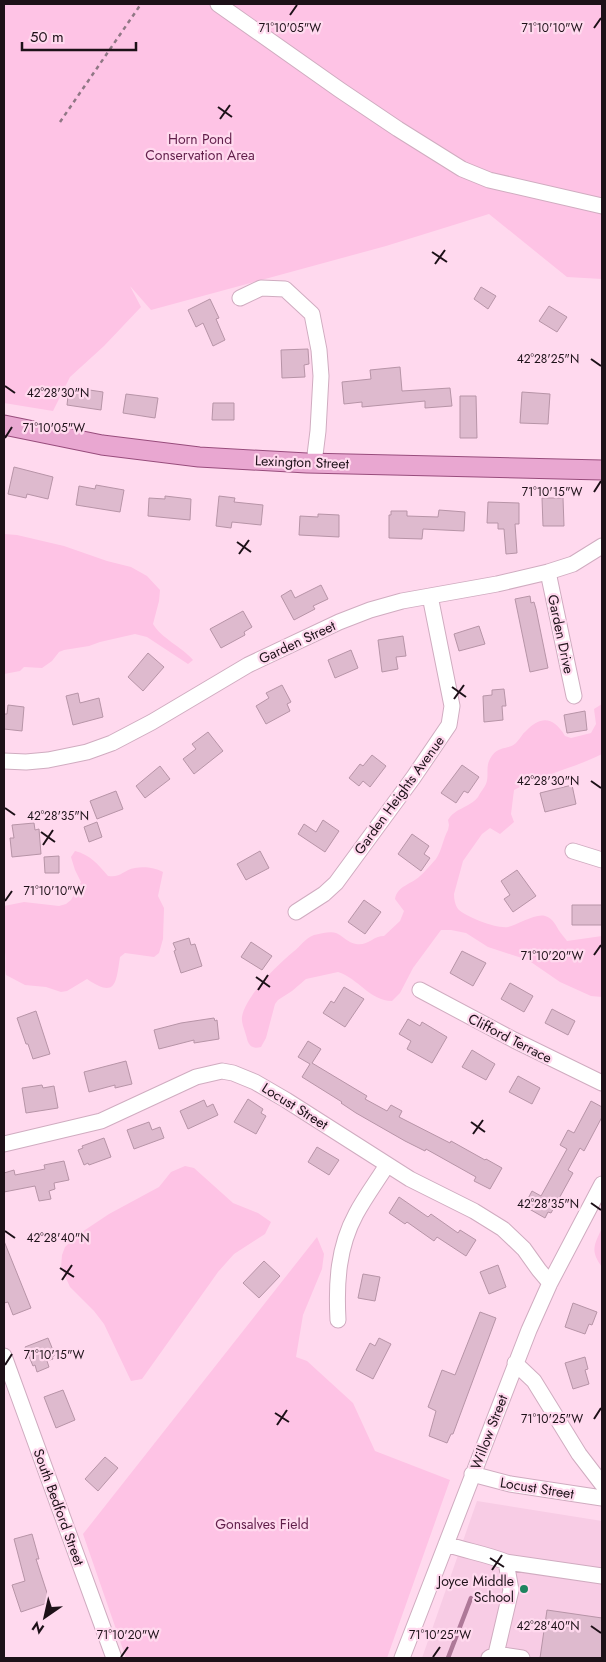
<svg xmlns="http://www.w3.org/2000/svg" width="606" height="1662" font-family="Jost,sans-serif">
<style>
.built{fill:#f8cce5}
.green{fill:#fec3e5}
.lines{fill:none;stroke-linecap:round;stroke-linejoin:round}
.stream{stroke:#ae7898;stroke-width:4.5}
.building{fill:#debace;stroke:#b794a7}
.minor-casing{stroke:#d0acc0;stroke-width:17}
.major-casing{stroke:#984c7c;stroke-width:21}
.path{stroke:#907785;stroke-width:2.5;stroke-dasharray:4 4;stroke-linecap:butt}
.minor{stroke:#fff;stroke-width:15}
.major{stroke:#e9a7d1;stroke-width:19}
.ticks{fill:none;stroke:#1d1118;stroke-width:2}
.poi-dot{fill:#1e845f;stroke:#ffd9ee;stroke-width:2}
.labels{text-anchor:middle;stroke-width:4.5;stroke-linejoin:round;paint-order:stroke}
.park-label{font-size:14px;fill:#601d49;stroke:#ffd9ee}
.street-label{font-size:14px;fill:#1d1118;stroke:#ffd9ee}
.poi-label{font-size:14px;fill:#1d1118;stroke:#ffd9ee;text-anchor:end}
.ticks-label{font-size:12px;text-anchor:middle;fill:#1d1118;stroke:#ffd9ee;stroke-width:4.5;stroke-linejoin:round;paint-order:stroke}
</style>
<rect width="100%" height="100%" fill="#ffd9ee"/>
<path class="built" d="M477 1501 602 1521V1658H422Z"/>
<path class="green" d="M4 4H602V279L567 277 489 214 386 246 151 310 130 286 141 307 104 346 70 377 53 411 4 403Z
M4 534 17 535 64 546 107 561 131 567 147 576 160 590 159 601 153 624C161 638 182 647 193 660L188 664 147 637 135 634 100 642 89 646 64 650 59 652 52 661 42 668 24 667 20 671 4 674Z
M602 704V754C574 768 542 775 514 790L511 814 514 822 500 834 490 828 482 834 463 861 454 894C454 899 455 905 458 909 466 917 497 929 508 927 517 925 536 913 545 916 553 918 556 926 560 932 562 935 565 938 567 941L602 936V997L591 996 560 982 528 960 488 947 466 933 451 930H441L413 968 400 993 392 1001C370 1001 358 978 338 972L306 979 292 991 278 1000 275 1004 266 1038 261 1047C254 1049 249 1047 247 1039 246 1033 241 1023 242 1017 245 997 277 965 293 952 300 947 305 938 314 935 320 934 330 931 336 933 343 936 348 943 356 944 368 946 373 936 384 936L400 921 404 911 395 899C397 886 412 884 420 876 424 873 433 862 436 859 442 850 443 839 448 830L449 825 448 820C455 808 469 808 478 797 480 793 484 788 486 784 489 777 486 768 489 761 497 744 507 751 516 743 520 739 522 734 526 731 541 715 554 717 565 736L571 738 591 733 596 724 594 709Z
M75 851C89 854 99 865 108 876 121 878 123 870 135 868 144 866 156 868 163 872L158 896 164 908 163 939 159 953 154 957 125 953 120 957C116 983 116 999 87 979L67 991 61 992 46 987 25 985 6 975C4 965 7 957 4 948V906L24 902 59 906 66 904 71 900 81 882 75 870 71 857Z
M185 1166 194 1168 233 1203 258 1213 271 1222 265 1234 234 1254 218 1272 142 1379 131 1381 104 1324 94 1311 70 1287 61 1267 62 1255 65 1247 76 1236 109 1214 159 1187 171 1172Z
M602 1228V1267C590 1251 594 1245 602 1228Z
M317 1237 324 1254 322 1269 303 1315 296 1357 307 1361 353 1403 375 1451 450 1480 387 1658H126L83 1534Z"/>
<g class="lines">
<path class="stream" d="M448 1658 471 1598"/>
</g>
<path class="building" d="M481 287 496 296 488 309 474 299Z
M210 299 219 318 216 319 225 340 213 346 203 323 196 327 188 310Z
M549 306 567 317 557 332 539 321Z
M308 349 309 364 304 365 305 377 282 378 281 350Z
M400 367 402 391 450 388 452 406 425 408V401L362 407V402L344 404 342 382 371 379 370 370Z
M69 387 103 392 101 410 67 405Z
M522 392 550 394 548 424 520 423Z
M126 394 158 398 155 418 123 413Z
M460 396H476L477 438H460Z
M213 403H234V420H212Z
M14 467 53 477 48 499 27 494 26 498 8 494Z
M96 485 124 490 120 512 76 505 79 486 95 489Z
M165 496 191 499 190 520 148 516 149 498 165 499Z
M219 496 235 498 234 502 263 505 261 525 232 522 231 528 216 526Z
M542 498H563L564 526H543Z
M488 502 519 503V524H515L517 553 506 554 504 529H498V523H487Z
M439 510 465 512 464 531 423 529 422 539 389 538V515H391V511H407V516L438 517Z
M318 514 339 515V537L299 535 300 516 318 517Z
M321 585 328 599 313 606 315 609 294 620 281 596 291 590 295 598Z
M530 596 531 603 534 602 536 609 548 668 530 672 515 599Z
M243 611 252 627 244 632 245 635 221 648 210 629Z
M479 626 485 644 459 651 454 634Z
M403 636 406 656 396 657 398 669 382 672 378 640Z
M351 650 358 668 335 678 328 660Z
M148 653 164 667 143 691 128 677Z
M282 685 291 702 287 704 290 711 266 724 256 706 269 698 266 693Z
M504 689 506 706H502L503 720 484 722 483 696 492 695V690Z
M78 693 80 703 99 698 103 717 73 725 66 696Z
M8 705 24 707 22 731 4 729V714H7Z
M585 711 587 730 567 733 564 715Z
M208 732 223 751 194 774 183 759 196 749 192 744Z
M372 755 386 766 370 787 363 781 359 786 349 778 360 764 363 766Z
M462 765 479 777 468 793 464 791 456 803 441 793Z
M160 766 170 779 145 798 136 786Z
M572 785 576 804 545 812 540 793Z
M116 791 123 809 97 819 90 801Z
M323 820 339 831 325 852 298 834 304 824 316 832Z
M97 822 102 837 89 842 84 827Z
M34 823 35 830 39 829 41 854 12 857 10 838H14L12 825Z
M412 834 429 846 424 854 430 858 421 871 398 854Z
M260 851 269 868 246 880 237 864Z
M59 856V873H45L44 857Z
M517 870 536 896 513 912 504 899 510 895 501 881Z
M364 900 381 912 365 934 348 922Z
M572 905H602V925H572Z
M189 938 191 945 195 944 202 966 181 973 174 951 176 950 173 943Z
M251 942 272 956 262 970 241 957Z
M462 951 486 963 473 986 450 973Z
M510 983 533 996 524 1012 501 999Z
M344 987 364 999 345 1027 323 1013 331 1001 334 1003Z
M552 1009 575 1021 568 1035 545 1023Z
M36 1011 50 1054 33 1059 28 1044H26L17 1018Z
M214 1018 215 1021 217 1020 219 1039 194 1043V1040L159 1049 154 1030 181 1023Z
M408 1019 420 1026 422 1022 447 1037 432 1063 407 1049 411 1041 399 1034Z
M308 1041 321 1049 312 1063 367 1096 365 1099 387 1111 391 1105 402 1111 399 1117 450 1143 451 1141 485 1160 486 1159 502 1168 490 1189 474 1181 476 1177 426 1149 425 1151 405 1141 356 1113 341 1103 342 1102 302 1077 310 1064 298 1057Z
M472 1050 495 1064 486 1080 462 1067Z
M126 1061 132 1084 115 1088V1085L89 1092 84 1072Z
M518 1076 540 1088 532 1104 509 1092Z
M42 1085 43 1088 54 1086 58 1108 26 1113 22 1088Z
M248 1099 263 1109 261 1113 266 1116 256 1134 234 1122Z
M204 1100 207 1107 213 1104 218 1115 188 1129 180 1111Z
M591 1101 602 1107V1117L584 1151 580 1148 568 1170 573 1173 551 1213 548 1212 545 1218 524 1206 532 1191 541 1196 567 1149 560 1145 568 1130 574 1133Z
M149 1122 152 1130 160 1127 164 1138 134 1149 127 1130Z
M104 1138 111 1157 89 1165 88 1163 84 1165 78 1150 83 1148 82 1146Z
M317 1147 339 1160 329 1175 308 1162Z
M64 1161 69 1180 54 1183 55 1189 49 1191 51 1199 39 1201 35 1186 4 1192V1173L14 1170 15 1175 45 1169 44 1165Z
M399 1197 428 1217 431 1214 458 1233 460 1230 476 1240 466 1256 437 1237 434 1241 407 1222 405 1224 389 1213Z
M4 1241 31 1308 13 1315 8 1302 4 1303Z
M264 1261 280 1276 259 1298 243 1283Z
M498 1265 506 1287 489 1294 480 1272Z
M363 1274 380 1277 375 1301 358 1298Z
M573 1303 597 1312 592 1325 589 1324 585 1334 565 1327Z
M480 1312 496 1318 453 1434H451L447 1443 429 1436 436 1411 428 1407 442 1370 455 1375Z
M48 1338 55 1355 52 1357 53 1359 47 1361 49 1367 37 1372 35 1365 33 1366 25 1347Z
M379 1338 391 1344 373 1379 356 1370 370 1343 375 1346Z
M585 1357 588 1369 585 1370 589 1384 573 1389 565 1363Z
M63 1390 75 1420 56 1428 44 1397Z
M105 1457 118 1468 98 1491 85 1479Z
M32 1534 39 1559H36L50 1602 21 1612 12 1585 25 1581 14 1539Z
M547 1610 602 1618V1658H540Z"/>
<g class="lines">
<g class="minor-casing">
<path id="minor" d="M218 4 340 90 398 129 462 169 489 180 602 206
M240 298 261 288 285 289 312 314 319 350 321 376 318 431 314 463
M548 572 574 696
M4 761 26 762 48 760 87 752 112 743 152 722 248 665 339 622 370 610 402 601 497 584 548 572 573 564 602 546
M573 851 602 860
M296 912 324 894 336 883 413 778 449 725 452 706 430 596
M420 990 514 1040 602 1083
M4 1144 101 1121 196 1077 222 1071 233 1073 255 1082 286 1100 410 1179 474 1211 503 1229 524 1249 539 1270 550 1283
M338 1320C336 1283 338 1247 356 1214 365 1197 377 1181 387 1165
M4 1356 114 1658
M515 1363 534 1381 579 1454 602 1484
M472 1474 510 1484 602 1498
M446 1544C466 1551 487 1554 506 1562L602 1576
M496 1654 522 1658
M402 1658 529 1330 550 1283 602 1184
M489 1658 496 1654 511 1590 506 1562"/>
</g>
<g class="major-casing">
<path id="major" d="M4 425 102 445 199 457 307 463 602 470"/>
</g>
<path class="path" d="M60 122 141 4"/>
<use href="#minor" class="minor"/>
<use href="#major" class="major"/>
</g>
<path class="ticks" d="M290 15 297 5M594 28 601 18M218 107 232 117M220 119 230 105M432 252 447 262M435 264 445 250M591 359 601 366M5 386 15 393M5 438 12 427M594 492 601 481M237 542 251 552M239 554 249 540M452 687 466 697M454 699 464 685M591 781 601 788M5 808 15 815M41 832 55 842M43 845 53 830M5 901 12 891M594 955 601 945M256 977 270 987M258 990 268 975M471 1122 485 1132M473 1134 483 1120M591 1203 601 1210M5 1231 15 1238M60 1268 74 1277M62 1280 72 1265M5 1365 12 1354M275 1413 289 1422M594 1419 601 1408M277 1425 287 1410M490 1558 504 1567M492 1570 502 1555M591 1626 601 1633M121 1657 128 1647M433 1657 440 1647"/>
<circle class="poi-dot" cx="524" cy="1589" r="5"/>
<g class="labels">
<g class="park-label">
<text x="200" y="144">Horn Pond<tspan x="200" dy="16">Conservation Area</tspan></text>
<text x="262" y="1529">Gonsalves Field</text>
</g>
<g class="street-label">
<text transform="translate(302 462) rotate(2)" y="5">Lexington Street</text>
<text transform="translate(561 634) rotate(78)" y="5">Garden Drive</text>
<text transform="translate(297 642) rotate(-25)" y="5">Garden Street</text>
<text transform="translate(399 795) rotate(-54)" y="5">Garden Heights Avenue</text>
<text transform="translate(510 1038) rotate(27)" y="5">Clifford Terrace</text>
<text transform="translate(295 1106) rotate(32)" y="5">Locust Street</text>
<text transform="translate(489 1432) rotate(-69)" y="5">Willow Street</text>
<text transform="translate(537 1488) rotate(9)" y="5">Locust Street</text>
<text transform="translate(59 1507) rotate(70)" y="5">South Bedford Street</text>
</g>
<g class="poi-label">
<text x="514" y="1586">Joyce Middle<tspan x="514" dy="16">School</tspan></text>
</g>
</g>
<g class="ticks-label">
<text x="290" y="32">71°10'05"W</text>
<text x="552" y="32">71°10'10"W</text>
<text x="548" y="363">42°28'25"N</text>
<text x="58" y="397">42°28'30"N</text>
<text x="54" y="432">71°10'05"W</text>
<text x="552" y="496">71°10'15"W</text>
<text x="548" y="785">42°28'30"N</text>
<text x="58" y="820">42°28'35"N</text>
<text x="54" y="895">71°10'10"W</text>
<text x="552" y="960">71°10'20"W</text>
<text x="548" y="1208">42°28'35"N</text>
<text x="58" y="1242">42°28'40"N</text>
<text x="54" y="1359">71°10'15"W</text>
<text x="552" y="1423">71°10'25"W</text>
<text x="548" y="1630">42°28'40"N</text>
<text x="128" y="1639">71°10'20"W</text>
<text x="440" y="1639">71°10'25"W</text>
</g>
<rect width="606" height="1662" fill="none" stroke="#1d1118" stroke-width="10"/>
<g transform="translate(45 1617) rotate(214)" stroke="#ffd9ee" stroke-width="4" paint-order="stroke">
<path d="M0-4L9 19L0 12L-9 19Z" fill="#1d1118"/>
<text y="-8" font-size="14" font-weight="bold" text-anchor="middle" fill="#1d1118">N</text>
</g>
<path d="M22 42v8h114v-8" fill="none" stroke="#1d1118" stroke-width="2.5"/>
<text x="30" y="42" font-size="15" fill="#1d1118" stroke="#ffd9ee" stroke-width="4" paint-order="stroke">50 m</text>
</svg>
